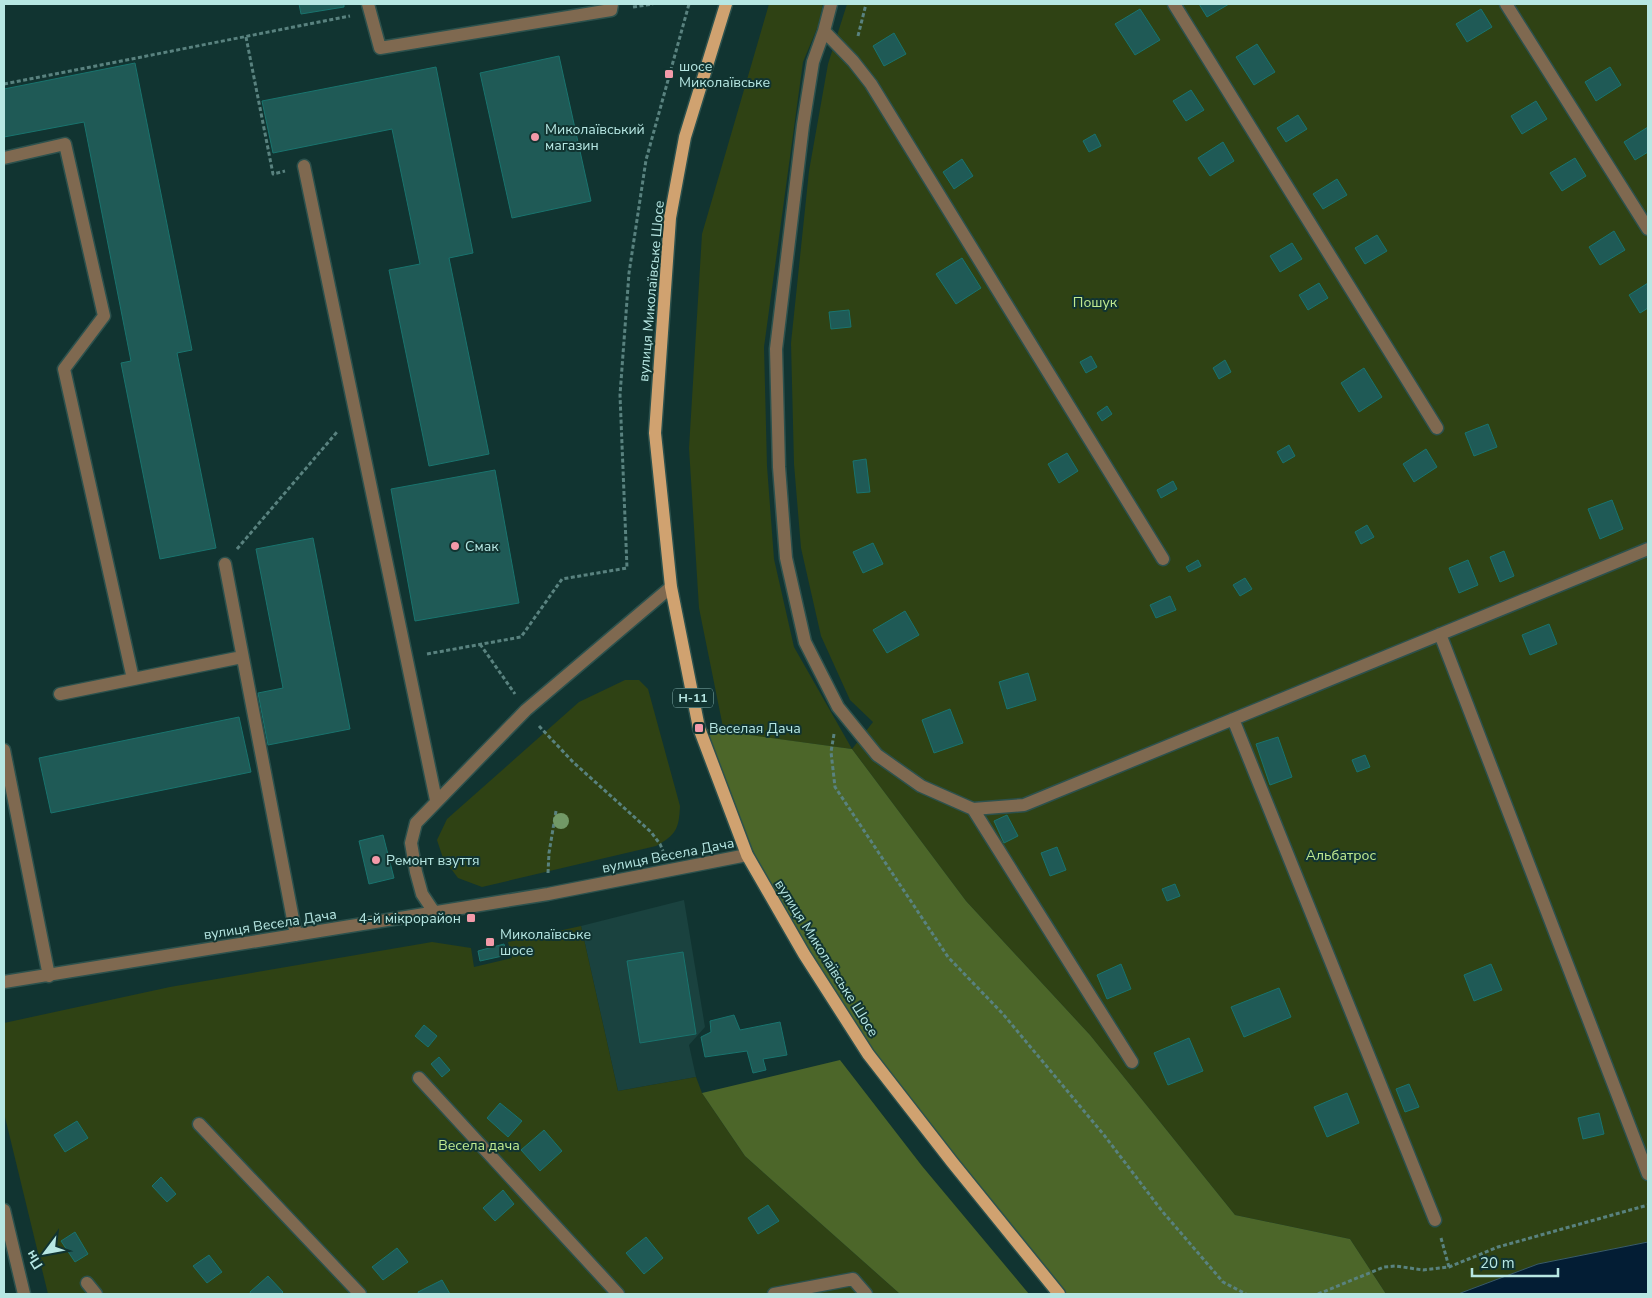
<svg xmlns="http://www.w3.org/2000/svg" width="1652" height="1298" font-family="'Nunito Sans',sans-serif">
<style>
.built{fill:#1a423f}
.green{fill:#2f4214}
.forest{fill:#4c6629}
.water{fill:#031d34;stroke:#395a68}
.building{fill:#1f5a56;stroke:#19746e}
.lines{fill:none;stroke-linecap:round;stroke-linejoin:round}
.minor-casing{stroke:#2c514d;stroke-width:15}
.major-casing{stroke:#2c514d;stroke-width:15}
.path{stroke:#59827f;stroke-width:3;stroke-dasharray:4 2.5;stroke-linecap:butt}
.minor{stroke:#7f6950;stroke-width:12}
.major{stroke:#d0a270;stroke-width:12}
.tree{fill:#729966}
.poi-dot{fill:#f39aa9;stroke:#113431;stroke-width:2}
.labels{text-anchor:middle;stroke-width:4;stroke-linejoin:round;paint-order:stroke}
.shield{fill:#113431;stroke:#85b1ae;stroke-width:1}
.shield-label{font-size:12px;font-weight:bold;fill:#b7e7e3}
.poi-label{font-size:14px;fill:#b7e7e3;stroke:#113431;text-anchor:start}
.street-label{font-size:14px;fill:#b7e7e3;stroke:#113431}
.park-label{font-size:14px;fill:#c1eb91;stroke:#113431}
</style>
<rect width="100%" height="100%" fill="#113431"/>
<path class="built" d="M684 900 705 1027 689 1045 696 1077 618 1091 581 926Z"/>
<path class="green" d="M769 4H823L818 26 803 62 764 347 767 466 774 559 794 647 852 749 873 722 850 700 821 636 801 548 794 464 791 343 809 171 828 64 847 4H1648V1242L1538 1264 1458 1294H1386L1350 1239 1235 1215 1090 1035 966 901 852 749 724 732 699 608 689 448 702 234Z
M625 680H639L648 689 680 806C679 829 676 835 656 846L482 887 458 878 443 858 437 840 447 819 579 702Z
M581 926 618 1091 696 1077 702 1093 745 1156 900 1294H48L4 1113V1023L170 987 432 942 471 948 474 967 512 958 508 942Z"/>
<path class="forest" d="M699 728 852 749 966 901 1090 1035 1235 1215 1350 1239 1386 1294H1059L868 1054 747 855Z
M840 1060 922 1166 1029 1294H900L745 1156 702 1093Z"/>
<path class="water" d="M1648 1242V1294H1458L1538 1264Z"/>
<path class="building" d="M299 4H344V7L301 14Z
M1199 4H1229L1207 17Z
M1140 9 1160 40 1135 55 1115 24Z
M1481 9 1492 27 1467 42 1456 24Z
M894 33 906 54 884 66 873 46Z
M1257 44 1275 72 1254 85 1236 57Z
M559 56 591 201 512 218 480 73Z
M135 63 192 350 177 353 216 548 160 559 121 363 131 361 84 122 4 137V89Z
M436 67 473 253 449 258 489 454 429 466 389 270 420 264 392 129 273 153 262 101Z
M1610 67 1621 85 1596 101 1585 82Z
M1191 90 1204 110 1186 121 1173 101Z
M1536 101 1547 119 1522 134 1511 116Z
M1298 115 1307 129 1286 142 1277 128Z
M1648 127V152L1635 160 1624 142Z
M1095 134 1101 146 1089 152 1083 141Z
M1223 142 1234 161 1210 176 1198 158Z
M1575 158 1586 176 1562 191 1550 173Z
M962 159 973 176 954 189 943 172Z
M1337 179 1347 195 1323 209 1313 194Z
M1614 231 1625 250 1600 265 1589 247Z
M1377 235 1387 251 1365 264 1355 248Z
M1292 243 1302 259 1280 272 1270 256Z
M962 258 981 288 956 304 936 274Z
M1319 283 1328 298 1308 310 1299 295Z
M1648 283V308L1640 313 1629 295Z
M849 310 851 327 831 329 829 312Z
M1091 356 1097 367 1086 373 1080 362Z
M1225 360 1231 372 1219 379 1213 368Z
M1364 368 1382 397 1359 412 1341 383Z
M1107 406 1112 414 1102 421 1097 413Z
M1488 424 1497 447 1474 456 1465 433Z
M1289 445 1295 456 1283 463 1277 452Z
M1426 449 1437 467 1414 482 1403 464Z
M1067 453 1078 471 1059 483 1048 464Z
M866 459 870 492 857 493 853 461Z
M495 470 519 603 415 621 391 489Z
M1173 481 1177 489 1161 498 1157 490Z
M1612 500 1623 529 1600 539 1588 509Z
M1367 525 1374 537 1361 544 1355 532Z
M313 538 350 729 268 745 258 693 283 688 256 549Z
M873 543 883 564 863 573 853 552Z
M1504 551 1514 576 1500 582 1490 557Z
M1198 560 1201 566 1189 572 1186 567Z
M1468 560 1478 585 1459 593 1449 568Z
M1245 578 1252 589 1240 596 1233 585Z
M1170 596 1176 610 1156 618 1150 605Z
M905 611 919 635 887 653 873 630Z
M1549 624 1557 644 1530 655 1522 635Z
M1028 673 1036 700 1007 709 999 682Z
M950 709 963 743 934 753 922 720Z
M239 717 251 772 51 813 39 758Z
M1278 737 1292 777 1270 785 1256 744Z
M1365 755 1370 767 1357 772 1352 760Z
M1007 815 1018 836 1004 843 994 821Z
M383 835 394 878 369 884 359 841Z
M1057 847 1066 870 1050 876 1041 853Z
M1175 884 1180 896 1167 901 1162 889Z
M504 944 507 955 480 961 478 951Z
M683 952 696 1034 640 1043 627 961Z
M1121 964 1131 989 1107 999 1097 975Z
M1491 964 1502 990 1474 1001 1464 975Z
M1279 988 1291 1017 1244 1037 1231 1007Z
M734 1015 740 1030 780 1022 787 1055 763 1059 766 1070 753 1073 747 1051 705 1057 701 1037 711 1032 710 1021Z
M424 1025 437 1036 428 1047 415 1036Z
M1189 1038 1203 1071 1168 1085 1154 1053Z
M439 1057 450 1070 442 1077 431 1064Z
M1409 1084 1419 1107 1405 1112 1396 1089Z
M1347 1093 1359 1123 1327 1137 1314 1107Z
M500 1103 522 1121 508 1137 487 1118Z
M1599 1113 1604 1134 1583 1139 1578 1118Z
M77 1121 88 1138 65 1152 54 1135Z
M544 1130 562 1151 540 1171 521 1150Z
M161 1177 176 1194 167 1202 152 1186Z
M503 1190 514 1204 495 1221 483 1208Z
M768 1205 779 1221 758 1234 748 1218Z
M75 1232 88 1254 75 1262 61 1241Z
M646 1237 663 1258 644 1274 626 1253Z
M397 1248 408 1262 383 1280 372 1267Z
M209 1255 222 1272 207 1283 193 1266Z
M268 1276 283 1292 281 1294H251L250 1292Z
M442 1280 450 1294H419L418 1292Z"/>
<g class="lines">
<g class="minor-casing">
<path id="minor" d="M368 4 380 48 611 10 612 4
M831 4 824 31 813 62 803 125 776 349 779 467 786 558 805 642 838 707 877 755 921 786 973 809 1024 805 1648 549
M1174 4 1437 428
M1506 4 1648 229
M824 31 853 61 871 84 1163 559
M4 158 65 144 104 316 64 369 133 679
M304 166 436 800
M225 564 296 935
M1440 634 1648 1174
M60 694 242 657
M1233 719 1435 1220
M4 750 49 976
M973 809 1132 1062
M434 912 422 894 416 872 411 843 416 823 526 710 671 587
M4 982 548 894 747 855
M419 1078 618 1294
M199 1124 360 1294
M4 1210 24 1294
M87 1283 96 1294
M774 1294 853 1279 866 1294"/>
</g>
<g class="major-casing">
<path id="major" d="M726 4 685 137 670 218 655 433 671 587 699 728 747 855 804 954 868 1054 952 1162 1059 1294"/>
</g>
<path class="path" d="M633 7 653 4
M858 36 866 4
M246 37 273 174 285 171
M4 84 350 16
M237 549 337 432
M480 644 515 694
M427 654 521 637 562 579 627 568 620 395 629 273 646 160 689 4
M539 726 573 762 651 832 660 844 663 851
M834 734 831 752 835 787 948 957 1003 1014 1104 1135 1162 1211 1223 1282 1246 1294
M548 873 549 853 556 811
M1441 1238 1449 1267
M1318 1294 1384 1267 1396 1266 1423 1270 1449 1267 1498 1247 1648 1205"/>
<use href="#minor" class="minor"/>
<use href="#major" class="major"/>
</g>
<circle class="tree" cx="561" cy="821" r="8"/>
<g class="poi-dot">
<rect x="664" y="69" width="10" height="10" rx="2.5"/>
<circle cx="535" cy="137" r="5"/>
<circle cx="455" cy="546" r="5"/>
<rect x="694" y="723" width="10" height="10" rx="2.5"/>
<circle cx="376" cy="860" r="5"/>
<rect x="466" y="913" width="10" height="10" rx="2.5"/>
<rect x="485" y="937" width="10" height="10" rx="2.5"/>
</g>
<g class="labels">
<rect class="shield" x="673" y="688.5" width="40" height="19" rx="4"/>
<g class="shield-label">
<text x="693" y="702">Н-11</text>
</g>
<g class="poi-label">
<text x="679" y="71">шосе<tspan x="679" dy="16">Миколаївське</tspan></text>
<text x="545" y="134">Миколаївський<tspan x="545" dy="16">магазин</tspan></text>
<text x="465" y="551">Смак</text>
<text x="709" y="733">Веселая Дача</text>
<text x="386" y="865">Ремонт взуття</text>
<text x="461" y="923" text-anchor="end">4-й мікрорайон</text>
<text x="500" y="939">Миколаївське<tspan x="500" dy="16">шосе</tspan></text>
</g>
<g class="street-label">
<text transform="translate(651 291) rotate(-85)" y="5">вулиця Миколаївське Шосе</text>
<text transform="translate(668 855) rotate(-11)" y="5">вулиця Весела Дача</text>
<text transform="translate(270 924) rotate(-9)" y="5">вулиця Весела Дача</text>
<text transform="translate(827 958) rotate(58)" y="5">вулиця Миколаївське Шосе</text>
</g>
<g class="park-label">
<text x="1095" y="307">Пошук</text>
<text x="1341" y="860">Альбатрос</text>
<text x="479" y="1150">Весела дача</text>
</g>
</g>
<rect width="1652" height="1298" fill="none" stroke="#b7e7e3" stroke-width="10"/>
<g transform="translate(45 1253) rotate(238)" stroke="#113431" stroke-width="4" paint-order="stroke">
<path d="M0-4L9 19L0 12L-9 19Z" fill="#b7e7e3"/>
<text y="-8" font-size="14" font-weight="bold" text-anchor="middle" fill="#b7e7e3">Пн</text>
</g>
<path d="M1472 1268v8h86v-8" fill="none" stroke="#b7e7e3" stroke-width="2.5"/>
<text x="1480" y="1268" font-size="15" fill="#b7e7e3" stroke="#113431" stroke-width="4" paint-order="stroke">20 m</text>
</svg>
